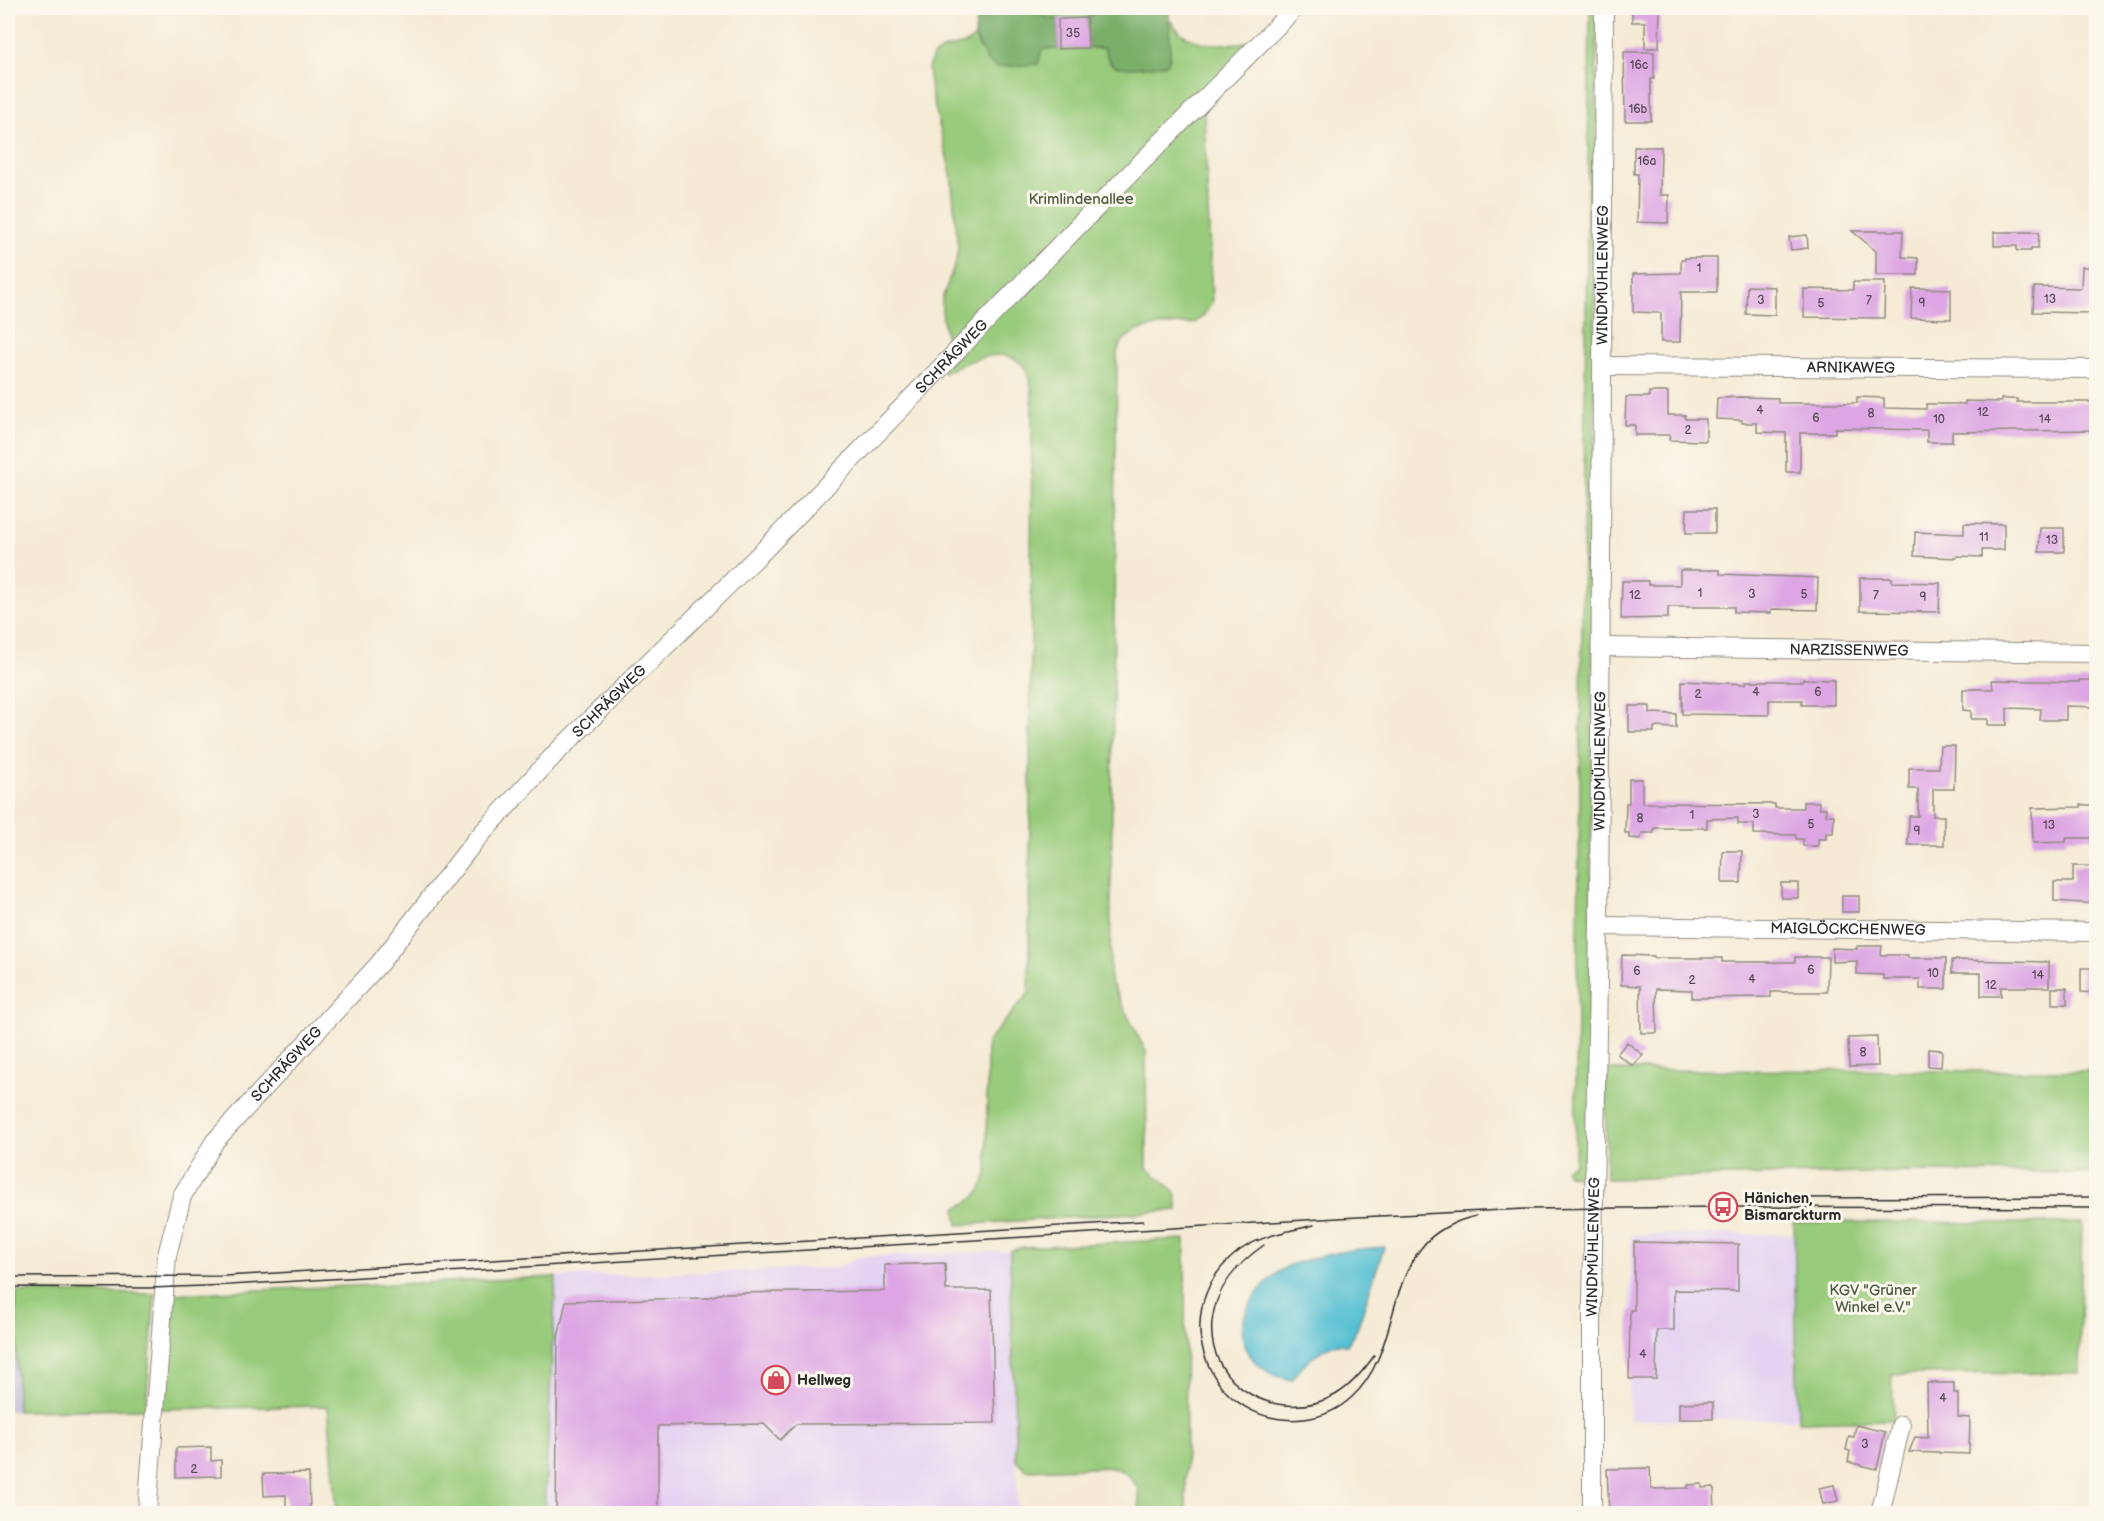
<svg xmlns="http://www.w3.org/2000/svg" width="2104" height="1521" font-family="'Balsamiq Sans',sans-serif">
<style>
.built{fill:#e4d3f2}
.industrial{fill:#c6c0da}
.green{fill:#99cb7b;stroke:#627b53;stroke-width:1.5}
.forest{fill:#7aaf6b;stroke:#526d4b;stroke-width:1.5}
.water{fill:#57c0d3;stroke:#41767f;stroke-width:1.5}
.building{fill:#dda5e4}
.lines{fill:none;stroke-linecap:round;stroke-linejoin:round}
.minor-casing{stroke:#908b80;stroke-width:20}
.minor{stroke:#fff;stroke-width:18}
.tram{stroke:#2b2b2b;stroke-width:1.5}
.labels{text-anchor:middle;stroke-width:6;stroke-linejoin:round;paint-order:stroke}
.number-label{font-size:12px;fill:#584a59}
.park-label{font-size:15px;fill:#4c5b43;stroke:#fbf7ec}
.street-label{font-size:15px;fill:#2b2b2b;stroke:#fbf7ec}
.poi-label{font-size:15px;font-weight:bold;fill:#2b2b2b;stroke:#fbf7ec;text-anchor:start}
</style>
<rect width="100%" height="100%" fill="#fbf7ec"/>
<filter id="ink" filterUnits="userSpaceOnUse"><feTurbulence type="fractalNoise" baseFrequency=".0167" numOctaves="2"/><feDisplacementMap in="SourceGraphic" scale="12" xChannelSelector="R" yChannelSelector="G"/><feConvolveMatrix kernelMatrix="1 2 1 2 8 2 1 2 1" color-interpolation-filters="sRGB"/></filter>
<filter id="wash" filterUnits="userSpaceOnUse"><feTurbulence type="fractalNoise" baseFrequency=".008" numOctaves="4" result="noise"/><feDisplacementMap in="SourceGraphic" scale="24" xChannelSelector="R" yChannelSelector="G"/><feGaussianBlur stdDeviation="1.35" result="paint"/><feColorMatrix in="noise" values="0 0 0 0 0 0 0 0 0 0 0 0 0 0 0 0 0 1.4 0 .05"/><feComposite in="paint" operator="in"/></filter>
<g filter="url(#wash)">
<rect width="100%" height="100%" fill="#f5ebd5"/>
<path class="built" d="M1794 1234 1798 1419 1629 1420 1631 1235Z
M1010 1251 1018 1513 544 1514 556 1277 837 1268 858 1257Z"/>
<path class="industrial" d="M8 1292H16L17 1411H8Z"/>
<path class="green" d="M1037 8H1095C1094 12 1092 17 1086 18 1080 20 1053 20 1046 18 1041 17 1039 12 1037 8Z
M1590 8H1597L1589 1173 1581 1176 1567 1175 1565 1169 1575 1163Z
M1169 19C1173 23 1177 30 1181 33 1200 47 1225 45 1246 42L1251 61 1204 110 1212 302C1208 310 1203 319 1194 323 1190 324 1184 324 1180 324 1156 327 1126 325 1117 352L1110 980 1146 1052 1147 1168 1175 1191 1178 1210 958 1225 956 1208C975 1200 981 1194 987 1174V1042L1029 993 1032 392C1031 386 1030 378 1028 373 1011 340 967 361 944 373L940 360 946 340 942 311V299L956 261 958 247 951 174 931 91 928 68 933 56 944 49 966 44 975 37 980 50 1104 48 1110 63 1165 65 1170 57Z
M1606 1070 2096 1071V1173L1906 1172 1606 1179Z
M1794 1222 2082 1223 2079 1373 1892 1374 1894 1420 1798 1422Z
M1185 1239 1186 1513H1140L1138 1488 1128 1475 1115 1467 1026 1470 1016 1460 1010 1251 1023 1247Z
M556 1277 544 1513H337L328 1406 160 1409 170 1294Z
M16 1292 155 1294 146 1409 17 1411Z"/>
<path class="forest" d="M977 8H1037C1042 18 1047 18 1058 19V49H1042L1038 64 996 67 987 61 975 37Z
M1095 8H1169L1170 57 1168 62C1161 67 1120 70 1113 65 1108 61 1107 54 1104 48H1088L1087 18 1093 14Z"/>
<path class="water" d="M1384 1247 1357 1329 1347 1345C1344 1345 1341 1344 1338 1344 1323 1345 1299 1368 1292 1380 1285 1378 1276 1377 1270 1373 1220 1343 1246 1293 1286 1267 1292 1263 1300 1262 1307 1260 1335 1251 1356 1249 1384 1247Z"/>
<g id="blocks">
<path class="building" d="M1632 8H1660L1659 48H1645V22H1632Z
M1087 18 1088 48 1058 49V19Z
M1624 52H1654V79H1651V121H1625Z
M1634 147H1661L1660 195H1669L1668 223 1637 222 1638 174H1634Z
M1852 231H1903L1902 257 1918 258V275H1876V251Z
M1994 232H2039L2038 248H2031V251H2017V246H1994Z
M1807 235 1808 248 1791 250 1789 237Z
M1685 258H1717V292H1681L1680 342H1661V313L1633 312V274L1681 273V260H1685Z
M2082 267H2097V313L2033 312 2034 287 2081 288Z
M1853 282H1885L1884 318 1804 317V289L1853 290Z
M1747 286 1775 287V315L1746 314Z
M1912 288 1951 289V319L1911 318Z
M1649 392H1668V415H1685V419H1706V441L1669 440 1670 435H1635V425H1625L1626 397H1649Z
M1742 397 1778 398V403H1857V397L1884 398V408L1926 409V404H1965V401L2001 402V399H2017V402H2097V430L1952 432V442H1927V430L1835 428V433H1800V472H1786V433L1757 432V423H1742V420L1716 419 1717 398Z
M1687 509H1715V533H1686Z
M1964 523 2004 524V550H1982V557L1957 556V558L1914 556 1915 532 1964 534Z
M2040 528H2064V552H2039Z
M1680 570H1720V574L1818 578 1817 610 1771 609V613L1734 612V607H1668V618L1621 619 1622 581H1648V585H1680Z
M1860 578H1892V582L1940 583 1939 612 1860 611Z
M1803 679 1834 680V705H1802V700H1769V715L1682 714V681L1746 684V681H1803Z
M1992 680 2079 682V680H2097V707L2066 706V720H2040L2041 709 2007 708V725H1988V719H1971V711L1963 710V689H1993Z
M1629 706H1650V713L1676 714V728L1654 727V732H1629Z
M1940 746H1955L1954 789H1933V816H1944V845H1908L1909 816H1918V789H1909V768H1939Z
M1629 779H1642V803L1775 804V808H1803V802H1819V808H1826V815H1834L1833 833H1826V839H1818V846H1803V839H1796V835L1754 834V824H1738V818L1707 819V828H1654V833H1642L1641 839 1629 838V833H1625L1626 803H1629Z
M2081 805H2097V838H2066V842L2033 843 2032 808 2081 807Z
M1723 851H1742L1741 883H1722Z
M2073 866H2096L2097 904 2054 901V882H2073Z
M1781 883H1798V898H1781Z
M1842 896H1859V912H1842Z
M1857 946H1882L1881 955H1908V958H1946V989H1920V979H1883V975L1857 974V961L1832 962V948L1857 949Z
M1622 955 1654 956V958H1722V962H1795V957H1828L1827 992H1771V997L1692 998V990L1656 989 1657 1033H1641L1640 986 1621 985Z
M1952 960 2049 962V987H2001V996H1981V973H1952Z
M2081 968H2097V993L2081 992Z
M2052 988H2067V1004H2052Z
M1877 1037 1878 1066 1849 1067 1848 1038Z
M1627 1042 1643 1055 1633 1066 1617 1054Z
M1928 1049 1942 1050 1941 1067 1928 1066Z
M1634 1242 1738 1244V1291L1674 1290V1330H1657L1656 1379H1629L1630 1310H1634Z
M945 1263 946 1290H991L995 1423 796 1424 780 1440 764 1424 658 1426V1514H556L558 1338 566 1301 705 1298 723 1293 885 1291V1265Z
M1927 1383H1954V1393H1958V1417L1970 1418 1969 1454 1909 1452 1915 1437 1928 1438Z
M1713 1402V1419H1679V1403Z
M1856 1425 1885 1432 1877 1469 1848 1462 1850 1451 1846 1450 1849 1436 1854 1437Z
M211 1447V1461L221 1460V1476L176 1477V1448Z
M1650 1468 1651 1489 1688 1488V1485L1702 1484V1488L1714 1487 1715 1514H1609L1607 1469Z
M309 1473 310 1514H286V1495L264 1496 263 1474Z
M1834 1485 1838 1501 1823 1504 1819 1488Z"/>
</g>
</g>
<g filter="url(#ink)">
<use href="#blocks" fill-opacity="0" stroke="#908b80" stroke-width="1.5"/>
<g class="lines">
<g class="minor-casing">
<g id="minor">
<path id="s1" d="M1603 366 2096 369"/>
<path id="s2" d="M1601 647 2096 653"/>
<path id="s3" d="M1599 926 2096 932"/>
<path id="s4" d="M147 1514 167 1255 182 1196 215 1141 379 964 475 841 555 754 765 549 1078 226 1295 8"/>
<path id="s5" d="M1592 1514V1303L1599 926 1604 8"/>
<path d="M1880 1514 1901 1425"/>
</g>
</g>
<use href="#minor" class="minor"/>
<path class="tram" d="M1782 1198 2096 1197
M1314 1225C1287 1232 1255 1236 1234 1255 1163 1315 1211 1429 1304 1419 1322 1417 1338 1410 1352 1397 1396 1356 1386 1291 1422 1247 1434 1231 1457 1220 1476 1216
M1264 1245C1238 1263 1215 1289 1212 1322 1206 1388 1281 1425 1335 1395 1351 1386 1364 1370 1374 1356
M8 1277 225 1276 1143 1221
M8 1287 150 1288 230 1285 1338 1218 1525 1209 1723 1207 2096 1208"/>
</g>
</g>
<defs>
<g id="bus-ring" transform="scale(1.5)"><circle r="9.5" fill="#fbf7ec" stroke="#d1495b" stroke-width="1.5"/><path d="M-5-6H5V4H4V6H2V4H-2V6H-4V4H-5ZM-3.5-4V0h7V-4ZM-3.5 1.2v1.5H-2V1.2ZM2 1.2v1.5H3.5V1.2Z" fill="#d1495b"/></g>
<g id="shop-ring" transform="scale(1.5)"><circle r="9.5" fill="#fbf7ec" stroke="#d1495b" stroke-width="1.5"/><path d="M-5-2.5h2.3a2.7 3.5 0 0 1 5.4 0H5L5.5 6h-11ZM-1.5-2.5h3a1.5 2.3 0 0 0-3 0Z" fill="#d1495b"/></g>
</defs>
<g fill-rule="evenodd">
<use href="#bus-ring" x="1723" y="1207"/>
<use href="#shop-ring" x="776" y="1380"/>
</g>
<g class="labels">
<g class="number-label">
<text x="1073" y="37">35</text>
<text x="1639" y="69">16c</text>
<text x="1638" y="113">16b</text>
<text x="1647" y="165">16a</text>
<text x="1699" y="272">1</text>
<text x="2050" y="303">13</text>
<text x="1761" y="304">3</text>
<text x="1869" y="304">7</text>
<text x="1821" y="307">5</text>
<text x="1922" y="307">9</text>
<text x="1760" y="414">4</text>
<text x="1983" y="416">12</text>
<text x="1871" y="417">8</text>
<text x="1816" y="422">6</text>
<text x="1939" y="423">10</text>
<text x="2045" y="423">14</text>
<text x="1688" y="434">2</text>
<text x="1984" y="541">11</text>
<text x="2052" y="544">13</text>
<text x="1700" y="597">1</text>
<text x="1752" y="598">3</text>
<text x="1804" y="598">5</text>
<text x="1635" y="599">12</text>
<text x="1876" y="599">7</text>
<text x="1923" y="601">9</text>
<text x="1756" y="696">4</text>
<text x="1818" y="696">6</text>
<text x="1698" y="698">2</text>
<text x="1756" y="818">3</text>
<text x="1692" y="819">1</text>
<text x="1640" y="822">8</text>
<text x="1811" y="828">5</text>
<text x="2049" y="829">13</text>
<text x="1917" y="835">9</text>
<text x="1811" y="974">6</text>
<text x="1637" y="975">6</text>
<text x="1933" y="977">10</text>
<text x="2038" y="979">14</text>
<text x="1752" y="983">4</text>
<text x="1692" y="984">2</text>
<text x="1991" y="989">12</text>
<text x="1863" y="1056">8</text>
<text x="1643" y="1358">4</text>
<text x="1943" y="1402">4</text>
<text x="1865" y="1448">3</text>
<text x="194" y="1473">2</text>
</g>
<g class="park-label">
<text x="1081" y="204">Krimlindenallee</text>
<text x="1873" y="1295">KGV "Grüner<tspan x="1873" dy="17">Winkel e.V."</tspan></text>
</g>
<g class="street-label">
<text dy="5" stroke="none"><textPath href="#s5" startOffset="1239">WINDMÜHLENWEG</textPath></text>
<text dy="5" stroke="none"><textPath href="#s4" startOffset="1462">SCHRÄGWEG</textPath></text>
<text dy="5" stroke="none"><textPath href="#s1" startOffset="248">ARNIKAWEG</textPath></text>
<text dy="5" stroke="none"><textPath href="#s2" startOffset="248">NARZISSENWEG</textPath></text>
<text dy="5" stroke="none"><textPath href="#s4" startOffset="976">SCHRÄGWEG</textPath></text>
<text dy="5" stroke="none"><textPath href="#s5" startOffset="753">WINDMÜHLENWEG</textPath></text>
<text dy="5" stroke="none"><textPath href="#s3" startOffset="249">MAIGLÖCKCHENWEG</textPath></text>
<text dy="5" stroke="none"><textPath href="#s4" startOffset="490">SCHRÄGWEG</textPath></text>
<text dy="5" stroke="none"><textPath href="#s5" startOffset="267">WINDMÜHLENWEG</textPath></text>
</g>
<g class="poi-label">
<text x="1744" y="1203">Hänichen,<tspan x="1744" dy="17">Bismarckturm</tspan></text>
<text x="797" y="1385">Hellweg</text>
</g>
</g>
<rect width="2104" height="1521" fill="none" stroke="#fbf7ec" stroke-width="30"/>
</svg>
